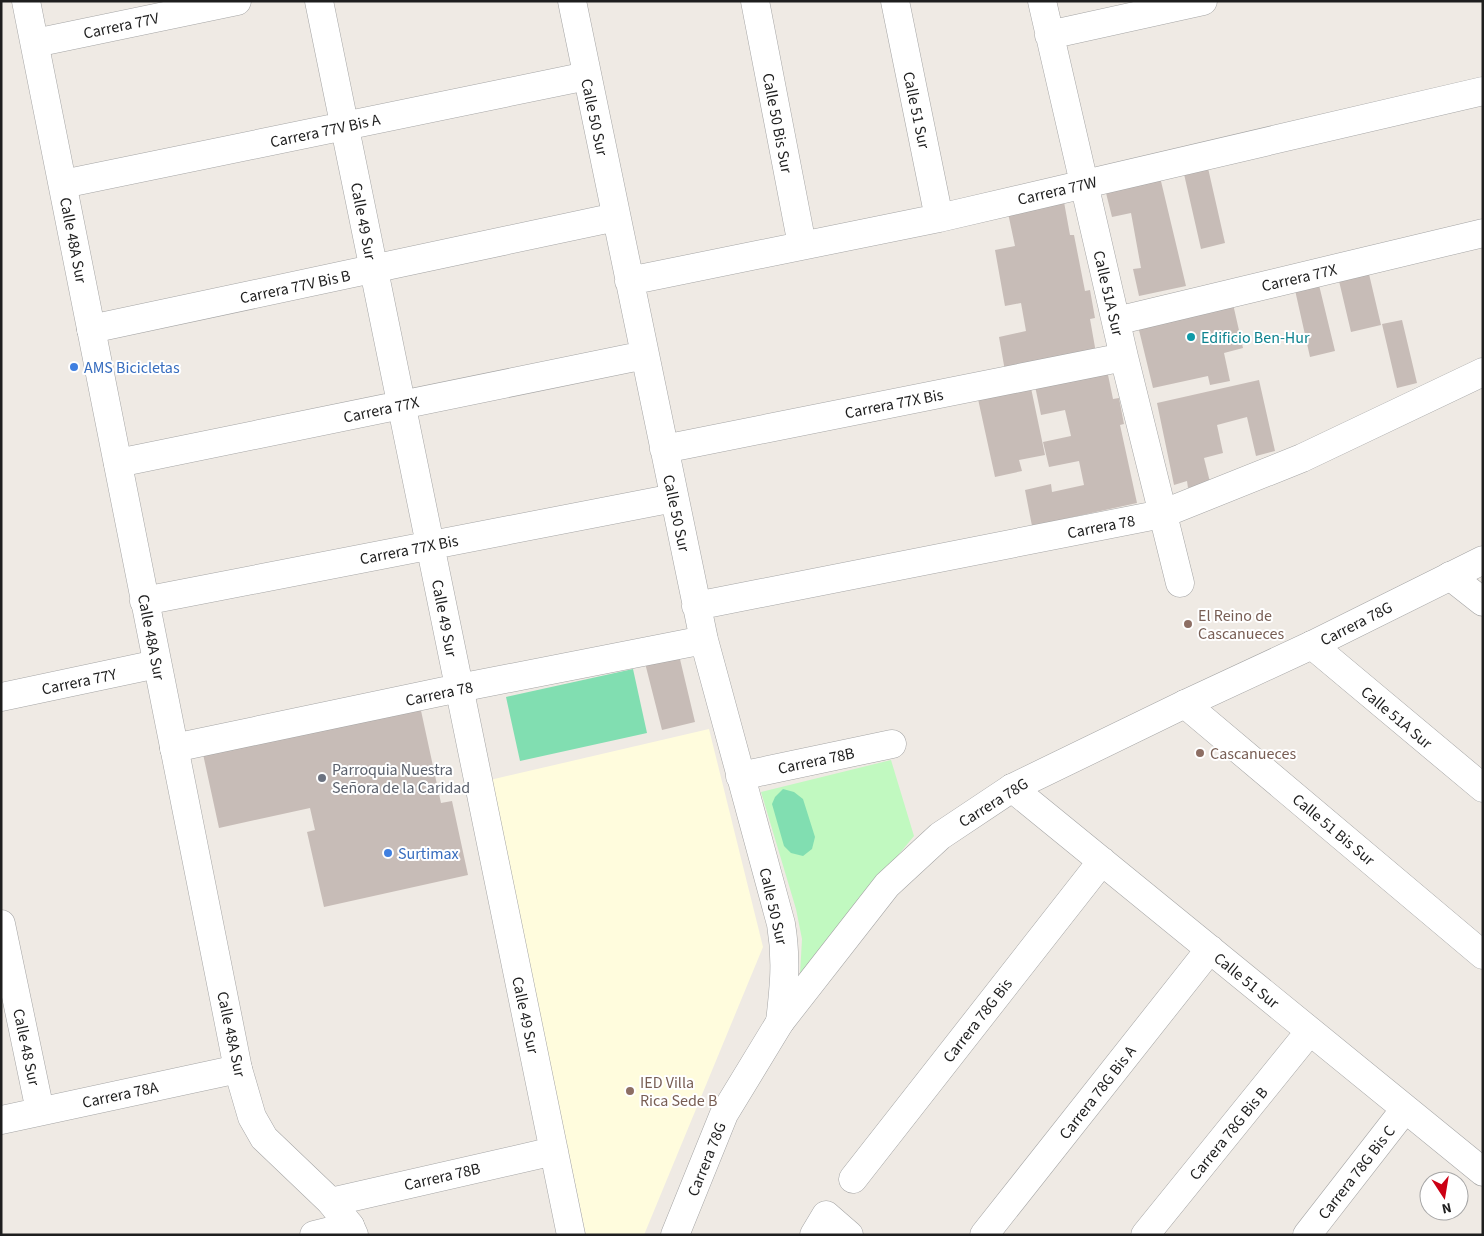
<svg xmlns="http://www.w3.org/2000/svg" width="1484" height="1236" font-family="'Source Sans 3',sans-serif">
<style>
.education{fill:#fffcdd}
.park{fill:#c1f9c0}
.pitch{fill:#81deb1}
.building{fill:#c7bcb7}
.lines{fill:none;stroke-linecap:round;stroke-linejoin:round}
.minor-casing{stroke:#a5a5a5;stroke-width:29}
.tertiary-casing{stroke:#a5a5a5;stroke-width:29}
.minor{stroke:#fff;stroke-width:28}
.tertiary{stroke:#fff;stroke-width:28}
.culture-dot{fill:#0f9aa8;stroke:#fff;stroke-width:2}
.shop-dot{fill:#3f7fe0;stroke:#fff;stroke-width:2}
.education-dot{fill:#8d6e63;stroke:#fff;stroke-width:2}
.worship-dot{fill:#6b7280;stroke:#fff;stroke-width:2}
.labels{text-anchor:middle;stroke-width:4;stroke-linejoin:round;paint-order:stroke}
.street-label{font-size:16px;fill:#1e1e1e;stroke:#fff}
.culture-label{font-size:16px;fill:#0d838f;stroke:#fff;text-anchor:start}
.shop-label{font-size:16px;fill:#366cbe;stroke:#fff;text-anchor:start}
.education-label{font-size:16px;fill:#785e54;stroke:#fff;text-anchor:start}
.worship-label{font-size:16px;fill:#5b616d;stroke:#fff;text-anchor:start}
</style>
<rect width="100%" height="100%" fill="#efeae4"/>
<path class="education" d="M709 729 763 947 644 1235H586L490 780Z"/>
<path class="park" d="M891 760 914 836 800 974 802 939 796 909 761 792Z"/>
<path class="pitch" d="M633 669 647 733 520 761 506 697Z
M783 789 794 792 803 799 815 837 812 849 803 856 791 853 784 846 772 804 775 797Z"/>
<path class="building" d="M1208 168 1225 243 1201 249 1184 174Z
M1160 177 1186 286 1139 296 1133 269 1141 268 1131 213 1112 217 1105 189Z
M1064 202 1070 235H1074L1085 291 1090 290 1095 318 1090 319 1096 353 1005 371 999 337 1026 331 1021 303 1005 306 995 250 1015 246 1008 213Z
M1369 274 1381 325 1351 332 1339 281Z
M1319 285 1335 351 1310 357 1295 290Z
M1233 304 1243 348 1224 353 1230 381 1210 385 1208 376 1153 388 1138 326Z
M1402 320 1417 383 1397 388 1382 324Z
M1107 370 1113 399 1119 398 1124 424 1120 425 1137 503 1032 526 1025 490 1051 484 1052 492 1084 485 1079 461 1049 467 1043 442 1071 436 1065 410 1041 415 1035 386Z
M1259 380 1275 451 1256 456 1247 417 1217 425 1223 453 1204 458 1210 482 1188 488 1187 481 1174 485 1157 403Z
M1031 388 1045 455 1019 460 1022 471 995 477 978 399Z
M679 655 695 722 662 730 645 663Z
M420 706 441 803 452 801 468 875 324 907 307 832 315 830 310 808 219 828 203 754Z"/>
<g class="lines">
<g class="minor-casing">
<path id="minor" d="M319 1 571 1235
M572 1 704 640 781 924C787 960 784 987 780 1022
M755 1 802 245
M895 1 939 218
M1042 1 1124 357 1180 583
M1049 35 1203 1
M35 43 237 1
M63 184 587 76
M629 281 939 218 1483 91
M1116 321 1483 233
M91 329 616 217
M664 449 1124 357
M118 463 645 355
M1450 576 1483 602
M144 601 674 498
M696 606 1162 514 1302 458 1483 372
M1312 645 1483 788
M1 697 157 664
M1185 704 1483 955
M174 748 459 688 704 640
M740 776 892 744
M1012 788 1483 1172
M1 924 40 1111
M1 1120 238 1069
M853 1179 1102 861
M331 1202 554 1151
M314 1235 350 1226
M814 1235 826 1215 849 1235
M984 1235 1210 949
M1145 1235 1310 1031
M1307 1235 1405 1109"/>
</g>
<g class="tertiary-casing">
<path id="tertiary" d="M26 1 238 1069 252 1117 264 1138 331 1202 350 1226 354 1235
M675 1235 724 1114 780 1022 887 885 940 836 1012 788 1185 704 1312 645 1483 560"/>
</g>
<use href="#minor" class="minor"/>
<use href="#tertiary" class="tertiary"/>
</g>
<circle class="culture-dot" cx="1191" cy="337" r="5"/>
<g class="shop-dot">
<circle cx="74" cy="367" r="5"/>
<circle cx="388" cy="853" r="5"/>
</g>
<g class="education-dot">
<circle cx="1188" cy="624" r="5"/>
<circle cx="1200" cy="753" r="5"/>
<circle cx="630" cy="1091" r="5"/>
</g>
<circle class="worship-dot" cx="322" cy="778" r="5"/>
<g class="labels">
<g class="street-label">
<text transform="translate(121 25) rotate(-12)" y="6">Carrera 77V</text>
<text transform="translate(917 110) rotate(78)" y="6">Calle 51 Sur</text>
<text transform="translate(595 117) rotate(78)" y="6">Calle 50 Sur</text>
<text transform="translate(778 123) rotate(79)" y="6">Calle 50 Bis Sur</text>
<text transform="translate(325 130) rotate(-12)" y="6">Carrera 77V Bis A</text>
<text transform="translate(1057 190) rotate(-13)" y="6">Carrera 77W</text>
<text transform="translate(364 221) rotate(79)" y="6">Calle 49 Sur</text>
<text transform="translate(74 240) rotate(79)" y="6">Calle 48A Sur</text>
<text transform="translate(1299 277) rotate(-13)" y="6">Carrera 77X</text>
<text transform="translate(295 286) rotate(-12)" y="6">Carrera 77V Bis B</text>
<text transform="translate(1109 293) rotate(77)" y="6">Calle 51A Sur</text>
<text transform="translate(894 403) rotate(-11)" y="6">Carrera 77X Bis</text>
<text transform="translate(381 409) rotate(-12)" y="6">Carrera 77X</text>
<text transform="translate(677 513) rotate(78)" y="6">Calle 50 Sur</text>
<text transform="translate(1101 526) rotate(-11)" y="6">Carrera 78</text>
<text transform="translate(409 549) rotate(-11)" y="6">Carrera 77X Bis</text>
<text transform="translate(445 618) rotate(79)" y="6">Calle 49 Sur</text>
<text transform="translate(1356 623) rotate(-27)" y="6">Carrera 78G</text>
<text transform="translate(152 637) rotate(79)" y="6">Calle 48A Sur</text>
<text transform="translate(79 681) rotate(-12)" y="6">Carrera 77Y</text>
<text transform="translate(439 693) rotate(-12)" y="6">Carrera 78</text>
<text transform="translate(1397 717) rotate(40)" y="6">Calle 51A Sur</text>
<text transform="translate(816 760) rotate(-12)" y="6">Carrera 78B</text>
<text transform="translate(993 802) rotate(-32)" y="6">Carrera 78G</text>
<text transform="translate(1334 829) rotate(40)" y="6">Calle 51 Bis Sur</text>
<text transform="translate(774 906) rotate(77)" y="6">Calle 50 Sur</text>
<text transform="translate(1247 980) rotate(39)" y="6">Calle 51 Sur</text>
<text transform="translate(526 1015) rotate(78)" y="6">Calle 49 Sur</text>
<text transform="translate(977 1020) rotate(-52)" y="6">Carrera 78G Bis</text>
<text transform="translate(232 1034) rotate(78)" y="6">Calle 48A Sur</text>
<text transform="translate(27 1047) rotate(78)" y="6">Calle 48 Sur</text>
<text transform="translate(1097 1092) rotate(-52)" y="6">Carrera 78G Bis A</text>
<text transform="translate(120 1094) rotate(-12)" y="6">Carrera 78A</text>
<text transform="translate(1228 1133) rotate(-51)" y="6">Carrera 78G Bis B</text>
<text transform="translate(706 1159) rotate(-68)" y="6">Carrera 78G</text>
<text transform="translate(1356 1172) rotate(-52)" y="6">Carrera 78G Bis C</text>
<text transform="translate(442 1176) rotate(-13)" y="6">Carrera 78B</text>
</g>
<g class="culture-label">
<text x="1201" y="343">Edificio Ben-Hur</text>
</g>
<g class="shop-label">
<text x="84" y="373">AMS Bicicletas</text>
<text x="398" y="859">Surtimax</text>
</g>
<g class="education-label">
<text x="1198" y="621">El Reino de<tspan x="1198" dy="18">Cascanueces</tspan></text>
<text x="1210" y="759">Cascanueces</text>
<text x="640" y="1088">IED Villa<tspan x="640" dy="18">Rica Sede B</tspan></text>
</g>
<g class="worship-label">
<text x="332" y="775">Parroquia Nuestra<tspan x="332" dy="18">Señora de la Caridad</tspan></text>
</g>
</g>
<rect width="1484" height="1236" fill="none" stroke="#1e1e1e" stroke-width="5"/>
<g transform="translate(1444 1196) rotate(168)"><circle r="24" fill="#ffffff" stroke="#a5a5a5"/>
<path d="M0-4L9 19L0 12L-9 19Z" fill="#cc0014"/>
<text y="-8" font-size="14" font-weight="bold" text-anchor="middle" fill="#1e1e1e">N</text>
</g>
</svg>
